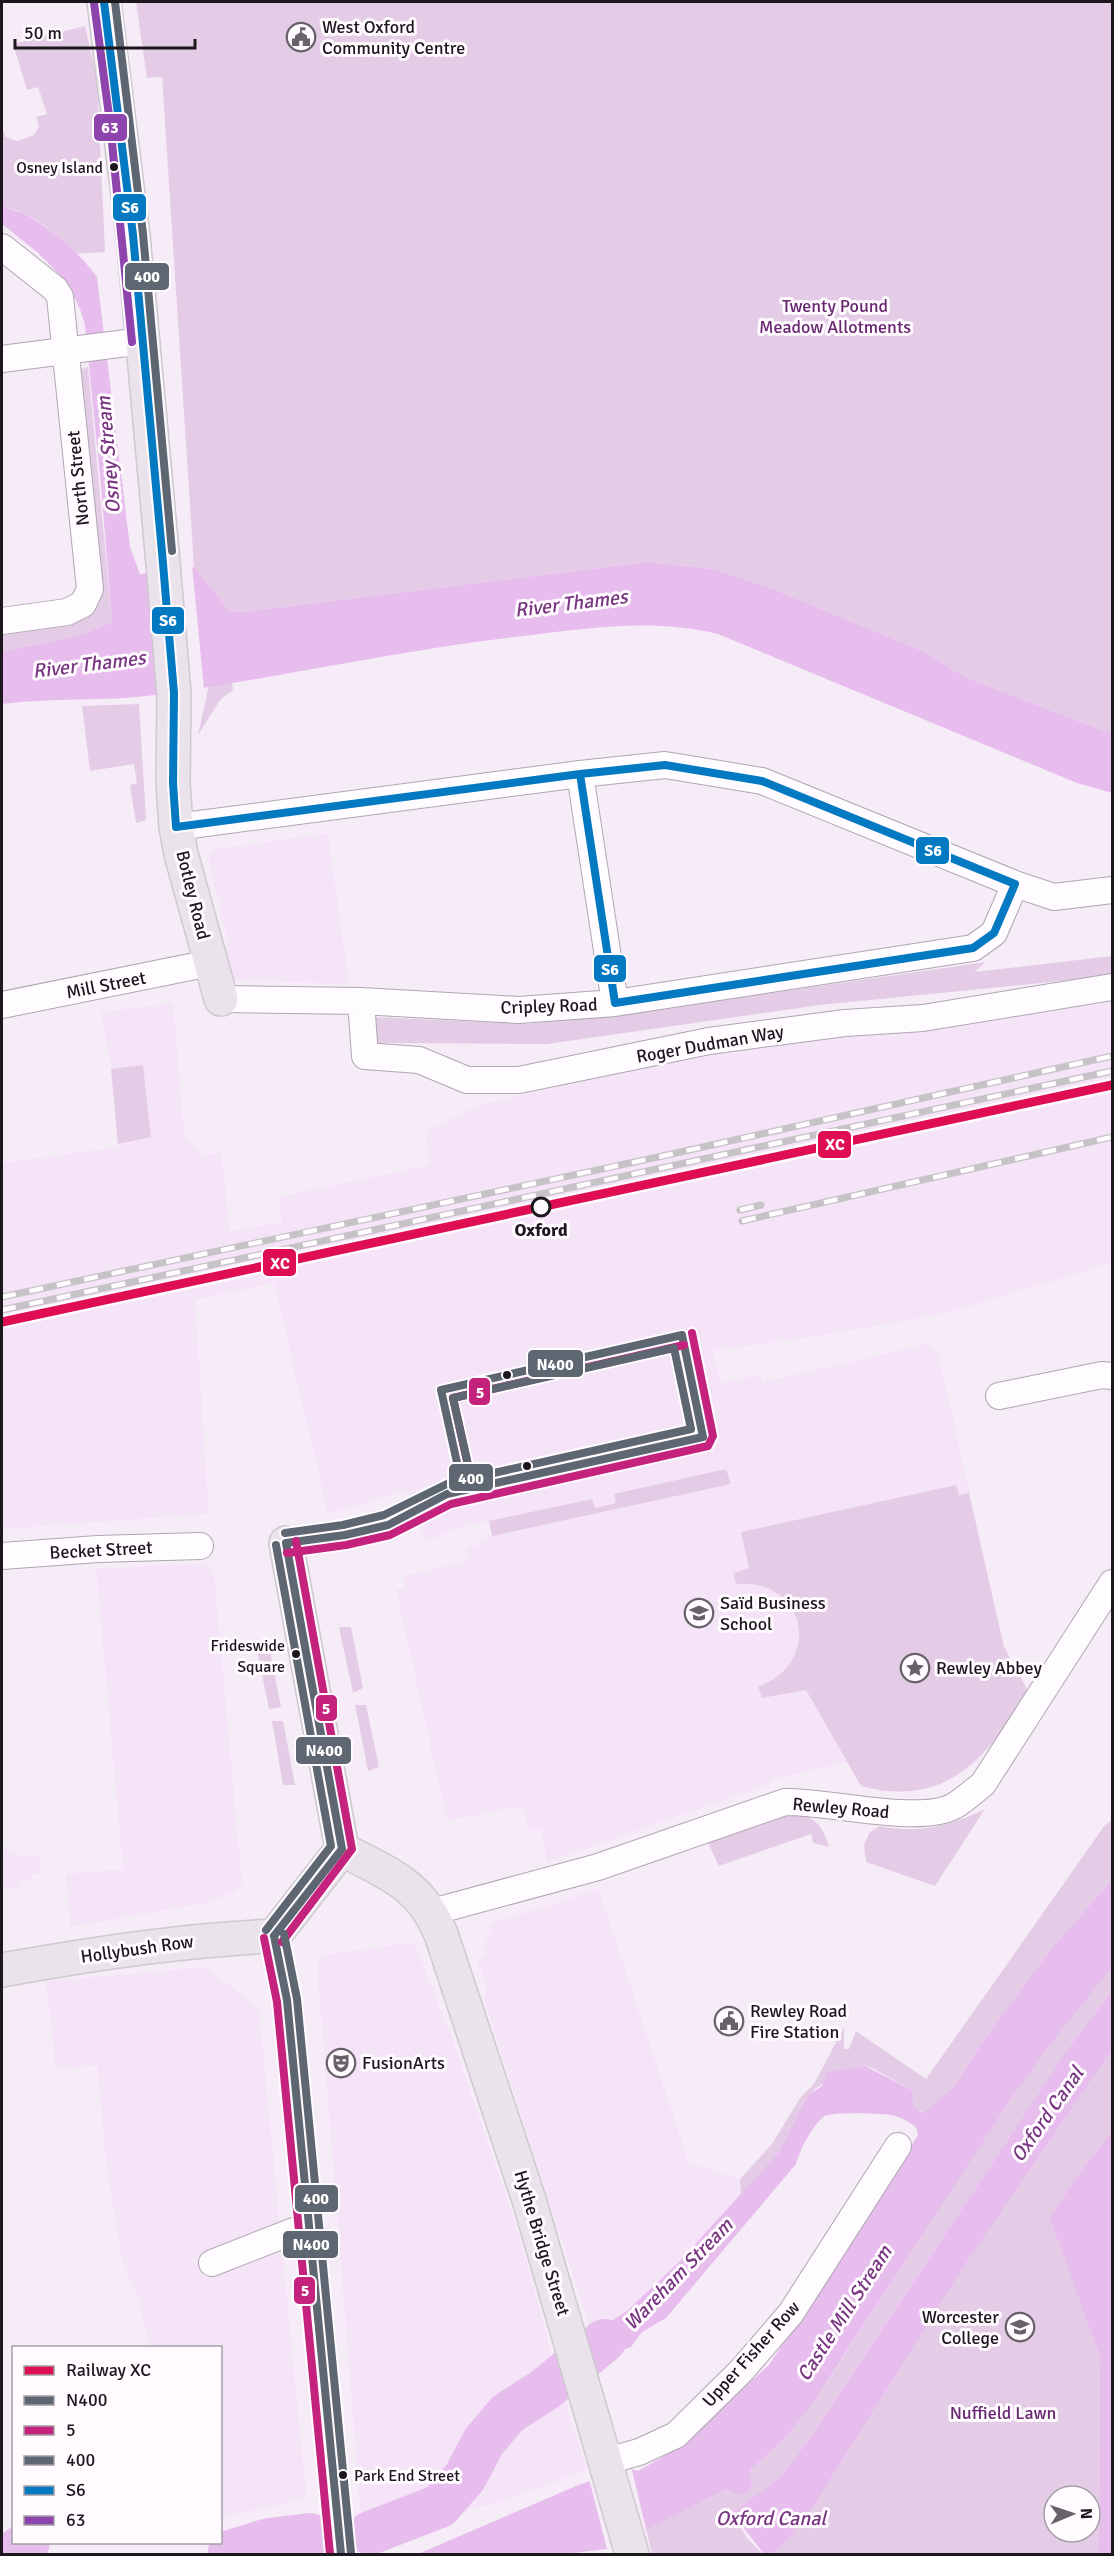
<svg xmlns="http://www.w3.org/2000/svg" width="1114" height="2556" font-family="Signika,sans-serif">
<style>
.built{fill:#f5e4f8}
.green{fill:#e4cce7;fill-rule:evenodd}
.water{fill:#e7bded}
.pier{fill:#f6ecf7}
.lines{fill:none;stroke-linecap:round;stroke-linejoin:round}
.river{stroke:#e7bded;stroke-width:44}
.street-casing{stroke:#aea7b0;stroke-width:28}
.primary-casing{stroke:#cec9cf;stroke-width:36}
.street{stroke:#fefcfe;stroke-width:26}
.primary{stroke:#eae3eb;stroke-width:33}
.rail-casing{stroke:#c6c3c6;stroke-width:7}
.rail{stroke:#fffbff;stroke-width:4.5;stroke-dasharray:14;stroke-linecap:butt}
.bus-1-casing{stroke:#fffbff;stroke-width:12}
.bus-2-casing{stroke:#fffbff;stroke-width:12}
.bus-3-casing{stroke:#fffbff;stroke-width:12}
.bus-4-casing{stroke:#fffbff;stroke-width:12}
.bus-5-casing{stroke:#fffbff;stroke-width:12}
.bus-1{stroke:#5e6671;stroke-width:8}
.bus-2{stroke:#c4227d;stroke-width:8}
.bus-3{stroke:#5e6671;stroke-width:8}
.bus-4{stroke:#0279c1;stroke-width:8}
.bus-5{stroke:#8e44ad;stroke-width:8}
.rail-1-casing{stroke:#fffbff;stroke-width:14}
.rail-1{stroke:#df0d52;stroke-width:9}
.bus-dot{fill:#1c161d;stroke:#fffbff;stroke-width:2}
.stop-dot{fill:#fffbff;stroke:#1c161d;stroke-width:3}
.labels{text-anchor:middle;stroke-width:6;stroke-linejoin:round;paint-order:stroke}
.bus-label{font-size:16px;fill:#1c161d;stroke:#fffbff;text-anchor:end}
.poi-label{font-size:18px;fill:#1c161d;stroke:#fffbff;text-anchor:start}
.park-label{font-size:18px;fill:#682771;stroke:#fffbff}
.street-label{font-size:18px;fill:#1c161d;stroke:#fffbff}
.stop-label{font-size:18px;font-weight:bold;fill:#1c161d;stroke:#fffbff}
.water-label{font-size:20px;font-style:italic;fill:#783681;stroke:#fffbff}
.line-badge{stroke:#fffbff;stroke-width:2}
.badge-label{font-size:16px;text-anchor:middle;font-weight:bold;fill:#fff}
</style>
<rect width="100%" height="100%" fill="#f6ecf7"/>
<path class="built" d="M328 833 349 984 230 980 225 924 220 919V900L217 897 208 855 212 850Z
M1112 992V1263L943 1314 818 1336 712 1351 721 1382 760 1375 763 1382 927 1344 938 1351 1004 1647 1029 1693 978 1761 957 1775 917 1791H881L861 1786 849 1762 766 1781 774 1783 547 1862 541 1829 529 1831 523 1806 447 1821 396 1590 405 1587 403 1576 469 1561 466 1547 479 1545 478 1540 492 1536 489 1522 464 1526 425 1542 406 1491 328 1514 274 1283 195 1300 209 1514 2 1529V1163L118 1147 111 1069 101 1012 173 1003 184 1133 201 1155 221 1153 230 1231 282 1222 278 1197 430 1165 425 1130 436 1127 476 1106 710 1051Z
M203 1563 214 1571 242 1884 236 1891 211 1902 70 1927 66 1874 123 1869 96 1569Z
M2 1846 19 1856H39L40 1874 31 1875V1880L20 1882 21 1887 2 1889Z
M598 1888 689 2163 740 2179 741 2195 650 2292 613 2320 598 2324 591 2331 484 2000 487 1987 477 1960 486 1955 483 1944 491 1930 490 1923 545 1907Z
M409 1943 416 1947 453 2040 490 2149 522 2244 558 2378 587 2470 495 2504 362 2532 317 1963 321 1955Z
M206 1967 259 2009 306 2493 305 2498 223 2518 221 2517 220 2348 150 2347 139 2300 122 2260 106 2163 97 2065 56 2070 46 1981Z"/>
<path class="green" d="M136 2H1112V734L965 677 925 652 768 587 713 569 648 562 241 612 229 610 194 567 162 77 147 78Z
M85 26 97 80 105 252 75 254C59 238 44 222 23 213 15 209 8 210 2 204V129L6 137 17 141 34 135 39 126 36 117 47 114 38 87 27 90 13 44Z
M88 367 112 622 81 635 2 652V626L79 615V370Z
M232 683 233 690 220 700 198 735 209 685Z
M139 704 146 820 136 823 130 785 137 783 134 764 90 771 82 706Z
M1112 956V976L820 1005 547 1044 371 1043 374 1017 525 1024 618 1015 986 962 974 972Z
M143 1065 151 1137 118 1144 111 1069Z
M726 1469 731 1484 492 1536 489 1521 592 1499 595 1508 616 1503 614 1494Z
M956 1485 959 1495 969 1493 1004 1647 1029 1693C985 1756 949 1809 861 1786L806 1690 762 1698 758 1687C824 1662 806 1578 736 1584L734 1573 749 1568 741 1532Z
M339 1627H351L363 1688 353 1693Z
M268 1641 281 1707 269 1709 256 1645Z
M355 1705H366L379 1767 368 1771Z
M272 1721H283L295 1785H283Z
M985 1809 935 1886 866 1862 864 1845 869 1833 880 1826C918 1834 951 1826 985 1809Z
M789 1812C813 1815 823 1824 829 1847L813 1843 811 1834 719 1866 707 1841Z
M1112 1820V1880L1055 1944 985 2038 953 2088 924 2113 914 2107 912 2090 872 2068 865 2066 842 2070 815 2089 779 2152 741 2195 740 2179 772 2144 800 2098 814 2084 844 2027V2049H849L856 2031 926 2079 1105 1825Z
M1112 1967V1991L1069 2047 810 2438 780 2477 732 2513 747 2538 763 2554H652L646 2529 727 2489 752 2483 750 2470 785 2438 811 2406C910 2259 996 2102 1112 1967Z
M1112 2050V2131L1078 2175 1083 2308 1100 2357 1099 2554H773L792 2535 815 2504 967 2262ZM1054 2496H1090V2532H1054Z"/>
<path class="water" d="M2 204C8 211 19 210 27 215 53 231 79 252 97 277L130 547 140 574 194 567 229 610 241 612 648 562 713 569 768 587 925 652 965 677 1112 734V793L1077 783 718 634C651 618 590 628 523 636 400 650 278 678 155 695 105 702 53 697 2 704V652L81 635 112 622 101 486 85 325 80 309 66 281 37 252 2 224Z
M1112 1880V1967L1049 2046 1010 2100 811 2406 785 2438 750 2470 752 2483 749 2491 738 2495 727 2489 607 2549 565 2554H418L576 2486 628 2468 638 2471 673 2451 769 2365 918 2135 916 2127C909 2122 903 2118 895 2116 885 2113 833 2112 825 2116 812 2125 800 2150 796 2164L666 2318 642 2332 631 2347 607 2356 563 2393 553 2358 598 2324 613 2320 628 2310 678 2263 779 2152 808 2096 822 2086 828 2072 865 2066 912 2090 914 2107 923 2113 953 2088 985 2038 1055 1944Z
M1112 1991V2050L967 2262 815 2504 792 2535 773 2554H764L732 2513 780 2477 810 2438 1069 2047Z
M1112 2131V2554H1099L1100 2357 1050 2218 1078 2175Z"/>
<path class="pier" d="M192 565 204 689 190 691 147 570Z
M593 2328 603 2360 563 2393 553 2358Z
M627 2465 631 2466 646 2529 607 2549 589 2479Z"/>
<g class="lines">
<path class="river" d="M370 2533 440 2506 465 2477 484 2441 508 2413 544 2390 604 2341
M230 2552 269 2540 310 2535
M12 2554 28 2542"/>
<g class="street-casing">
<path id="street" d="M2 247 55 289 60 297 90 589 83 604 67 612 2 621
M2 359 142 341
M580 774 615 1003
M176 827 580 774 665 765 762 781 1015 884 1054 897 1112 890
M221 999 361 1001 519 1010 615 1003 973 948 994 933 1015 884
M361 1001 365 1056 419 1060 467 1080H519L709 1041 845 1023 923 1018 1112 987
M2 1005 210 963
M999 1396 1102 1375 1112 1376
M2 1556 98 1549 200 1546
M432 1912 598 1867 785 1802C828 1801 920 1825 954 1806 964 1800 974 1791 983 1784L1112 1583
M274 1936 287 2000 341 2554
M212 2263 309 2225
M607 2461 639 2452 676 2435 742 2370 791 2313 898 2146"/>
</g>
<g class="primary-casing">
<path id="primary" d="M104 2 133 235 162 552 174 693 173 783 176 827 181 854 221 999
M342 1849C388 1874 420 1883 441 1934L530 2203 632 2554
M2 1970C92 1954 182 1940 274 1936L342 1849 286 1543"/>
</g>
<use href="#street" class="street"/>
<use href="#primary" class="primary"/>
<g class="rail-casing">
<path id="rail" d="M740 1210 761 1205
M742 1221 1112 1137
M2 1297 658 1157 1112 1056
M2 1310 1112 1071"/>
</g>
<use href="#rail" class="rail"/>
<g class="bus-1-casing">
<path id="bus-1" d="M463 1490 441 1390 682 1335
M286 1543 345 1535 388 1525 447 1494 703 1437 682 1335
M274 1936 287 2000 341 2554
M274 1936 342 1849 286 1543"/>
</g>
<g class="bus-2-casing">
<path id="bus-2" d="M473 1488 453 1398 684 1345
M287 1553 346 1545 390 1535 451 1504 708 1446 713 1436 692 1333
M264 1938 277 2002 330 2554
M282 1942 352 1849 296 1541"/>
</g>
<g class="bus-3-casing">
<path id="bus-3" d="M115 2 143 234 172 551
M674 1348 691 1429 471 1478 453 1398Z
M285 1533 343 1525 384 1515 451 1482
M266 1930 331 1846 276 1545
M284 1934 297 1999 351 2553"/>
</g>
<g class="bus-4-casing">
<path id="bus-4" d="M104 2 133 235 162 552 174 693 173 783 176 827
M665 765 762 781 1015 884 994 933 973 948 615 1003 580 774Z
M176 827 580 774"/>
</g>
<g class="bus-5-casing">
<path id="bus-5" d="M94 3 110 123 132 342"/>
</g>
<use href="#bus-1" class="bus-1"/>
<use href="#bus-2" class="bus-2"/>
<use href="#bus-3" class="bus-3"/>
<use href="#bus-4" class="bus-4"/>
<use href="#bus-5" class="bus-5"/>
<g class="rail-1-casing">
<path id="rail-1" d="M2 1322 1112 1085"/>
</g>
<use href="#rail-1" class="rail-1"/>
</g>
<defs>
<g id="civic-ring" transform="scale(1.5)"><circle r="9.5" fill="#fffbff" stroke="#686169" stroke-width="1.5"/><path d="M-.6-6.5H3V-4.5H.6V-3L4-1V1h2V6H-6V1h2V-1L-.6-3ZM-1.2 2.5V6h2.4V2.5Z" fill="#686169"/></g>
<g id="university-ring" transform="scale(1.5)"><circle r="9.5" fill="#fffbff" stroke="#686169" stroke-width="1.5"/><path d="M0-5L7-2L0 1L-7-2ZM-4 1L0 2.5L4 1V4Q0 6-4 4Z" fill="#686169"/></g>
<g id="sight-ring" transform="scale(1.5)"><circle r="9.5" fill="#fffbff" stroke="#686169" stroke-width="1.5"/><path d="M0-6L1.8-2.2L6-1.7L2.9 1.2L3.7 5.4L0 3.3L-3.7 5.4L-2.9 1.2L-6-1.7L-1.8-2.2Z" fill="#686169"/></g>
<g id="theatre-ring" transform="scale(1.5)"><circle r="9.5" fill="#fffbff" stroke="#686169" stroke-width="1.5"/><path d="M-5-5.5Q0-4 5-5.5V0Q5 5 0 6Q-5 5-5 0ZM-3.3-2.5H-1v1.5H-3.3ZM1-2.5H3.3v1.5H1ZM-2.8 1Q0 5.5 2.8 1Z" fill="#686169"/></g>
</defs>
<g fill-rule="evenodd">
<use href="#civic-ring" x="301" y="37"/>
<use href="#university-ring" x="699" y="1613"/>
<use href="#sight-ring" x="915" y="1668"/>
<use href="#civic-ring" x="729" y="2021"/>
<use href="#theatre-ring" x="341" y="2063"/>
<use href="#university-ring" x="1020" y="2327"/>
</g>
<g class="bus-dot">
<circle cx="114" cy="167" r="5"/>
<circle cx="507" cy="1375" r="5"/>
<circle cx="527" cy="1466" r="5"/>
<circle cx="296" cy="1654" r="5"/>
<circle cx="343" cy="2475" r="5"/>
</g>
<circle class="stop-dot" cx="541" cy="1207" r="9"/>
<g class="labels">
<g class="bus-label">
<text x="103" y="173">Osney Island</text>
<text x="285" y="1651">Frideswide<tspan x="285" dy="21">Square</tspan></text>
<text x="354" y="2481" text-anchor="start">Park End Street</text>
</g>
<g class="poi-label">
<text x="322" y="33">West Oxford<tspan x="322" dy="21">Community Centre</tspan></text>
<text x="720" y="1609">Saïd Business<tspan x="720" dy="21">School</tspan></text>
<text x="936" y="1674">Rewley Abbey</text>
<text x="750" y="2017">Rewley Road<tspan x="750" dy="21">Fire Station</tspan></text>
<text x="362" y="2069">FusionArts</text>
<text x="999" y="2323" text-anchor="end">Worcester<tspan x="999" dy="21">College</tspan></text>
</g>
<g class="park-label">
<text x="835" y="312">Twenty Pound<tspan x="835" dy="21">Meadow Allotments</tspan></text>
<text x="1003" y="2419">Nuffield Lawn</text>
</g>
<g class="street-label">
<text transform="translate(78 478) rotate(-96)" y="6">North Street</text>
<text transform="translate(193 895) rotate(76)" y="6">Botley Road</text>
<text transform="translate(106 985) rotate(-11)" y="6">Mill Street</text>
<text transform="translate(549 1006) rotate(-2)" y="6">Cripley Road</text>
<text transform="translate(710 1044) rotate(-10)" y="6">Roger Dudman Way</text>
<text transform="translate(101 1550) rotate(-3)" y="6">Becket Street</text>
<text transform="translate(841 1808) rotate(5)" y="6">Rewley Road</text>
<text transform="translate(137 1949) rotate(-8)" y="6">Hollybush Row</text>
<text transform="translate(542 2243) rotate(73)" y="6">Hythe Bridge Street</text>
<text transform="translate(751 2354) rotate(-48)" y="6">Upper Fisher Row</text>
</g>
<g class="stop-label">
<text x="541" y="1236">Oxford</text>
</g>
<g class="water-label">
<text transform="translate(108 455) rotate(-95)" y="7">Osney Stream</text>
<text transform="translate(571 603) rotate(-7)" y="7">River Thames</text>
<text transform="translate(89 664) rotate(-7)" y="7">River Thames</text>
<text transform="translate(1047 2114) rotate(-55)" y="7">Oxford Canal</text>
<text transform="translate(678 2274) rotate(-46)" y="7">Wareham Stream</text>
<text transform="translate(844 2313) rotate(-57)" y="7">Castle Mill Stream</text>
<text x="771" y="2525">Oxford Canal</text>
</g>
</g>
<g class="line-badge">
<rect x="93" y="113" width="35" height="29" rx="6" fill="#8e44ad"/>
<rect x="112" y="193" width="35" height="29" rx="6" fill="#0279c1"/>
<rect x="124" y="262" width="46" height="29" rx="6" fill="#5e6671"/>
<rect x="151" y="606" width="34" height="29" rx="6" fill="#0279c1"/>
<rect x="915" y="836" width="35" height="29" rx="6" fill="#0279c1"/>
<rect x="593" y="954" width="34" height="29" rx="6" fill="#0279c1"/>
<rect x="817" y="1130" width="35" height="29" rx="6" fill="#df0d52"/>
<rect x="262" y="1248" width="35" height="29" rx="6" fill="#df0d52"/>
<rect x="527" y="1349" width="57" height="29" rx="6" fill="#5e6671"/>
<rect x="468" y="1377" width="23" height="29" rx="6" fill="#c4227d"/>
<rect x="448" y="1463" width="46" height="29" rx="6" fill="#5e6671"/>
<rect x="315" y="1694" width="23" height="28" rx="6" fill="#c4227d"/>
<rect x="295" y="1736" width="57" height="29" rx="6" fill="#5e6671"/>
<rect x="294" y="2184" width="45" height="29" rx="6" fill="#5e6671"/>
<rect x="282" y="2230" width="57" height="29" rx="6" fill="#5e6671"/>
<rect x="293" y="2276" width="23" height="29" rx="6" fill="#c4227d"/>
</g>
<g class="badge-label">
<text x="110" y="133">63</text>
<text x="130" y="213">S6</text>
<text x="147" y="282">400</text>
<text x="168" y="626">S6</text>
<text x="933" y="856">S6</text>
<text x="610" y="975">S6</text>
<text x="835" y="1150">XC</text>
<text x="280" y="1269">XC</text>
<text x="555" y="1370">N400</text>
<text x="480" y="1398">5</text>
<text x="471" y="1484">400</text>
<text x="326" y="1714">5</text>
<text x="324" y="1756">N400</text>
<text x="316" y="2204">400</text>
<text x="311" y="2250">N400</text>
<text x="305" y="2296">5</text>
</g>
<rect width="1114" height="2556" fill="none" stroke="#1c161d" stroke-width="6"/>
<rect x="12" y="2346" width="210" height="198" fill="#fffbff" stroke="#a49fa5" stroke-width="1.5"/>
<rect x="24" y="2366" width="30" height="9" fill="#df0d52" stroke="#a49fa5" stroke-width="1.5"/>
<text x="66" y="2376" font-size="18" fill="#1c161d">Railway XC</text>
<rect x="24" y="2396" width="30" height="9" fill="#5e6671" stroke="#a49fa5" stroke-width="1.5"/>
<text x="66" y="2406" font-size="18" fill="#1c161d">N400</text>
<rect x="24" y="2426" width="30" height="9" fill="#c4227d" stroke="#a49fa5" stroke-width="1.5"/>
<text x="66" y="2436" font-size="18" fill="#1c161d">5</text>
<rect x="24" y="2456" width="30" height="9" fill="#5e6671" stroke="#a49fa5" stroke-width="1.5"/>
<text x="66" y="2466" font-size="18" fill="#1c161d">400</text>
<rect x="24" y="2486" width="30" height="9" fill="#0279c1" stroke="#a49fa5" stroke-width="1.5"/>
<text x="66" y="2496" font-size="18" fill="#1c161d">S6</text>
<rect x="24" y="2516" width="30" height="9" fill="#8e44ad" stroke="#a49fa5" stroke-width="1.5"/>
<text x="66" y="2526" font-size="18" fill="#1c161d">63</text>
<g transform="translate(1072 2514) rotate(88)"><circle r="28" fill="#fffbff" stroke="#a49fa5" stroke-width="1.5"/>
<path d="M0-4.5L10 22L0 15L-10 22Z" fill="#686169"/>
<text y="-9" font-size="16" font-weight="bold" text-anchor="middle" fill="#1c161d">N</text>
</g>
<path d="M15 39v9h180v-9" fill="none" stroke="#1c161d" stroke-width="3"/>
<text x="24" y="39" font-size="18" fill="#1c161d" stroke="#fffbff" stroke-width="4.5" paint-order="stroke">50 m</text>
</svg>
